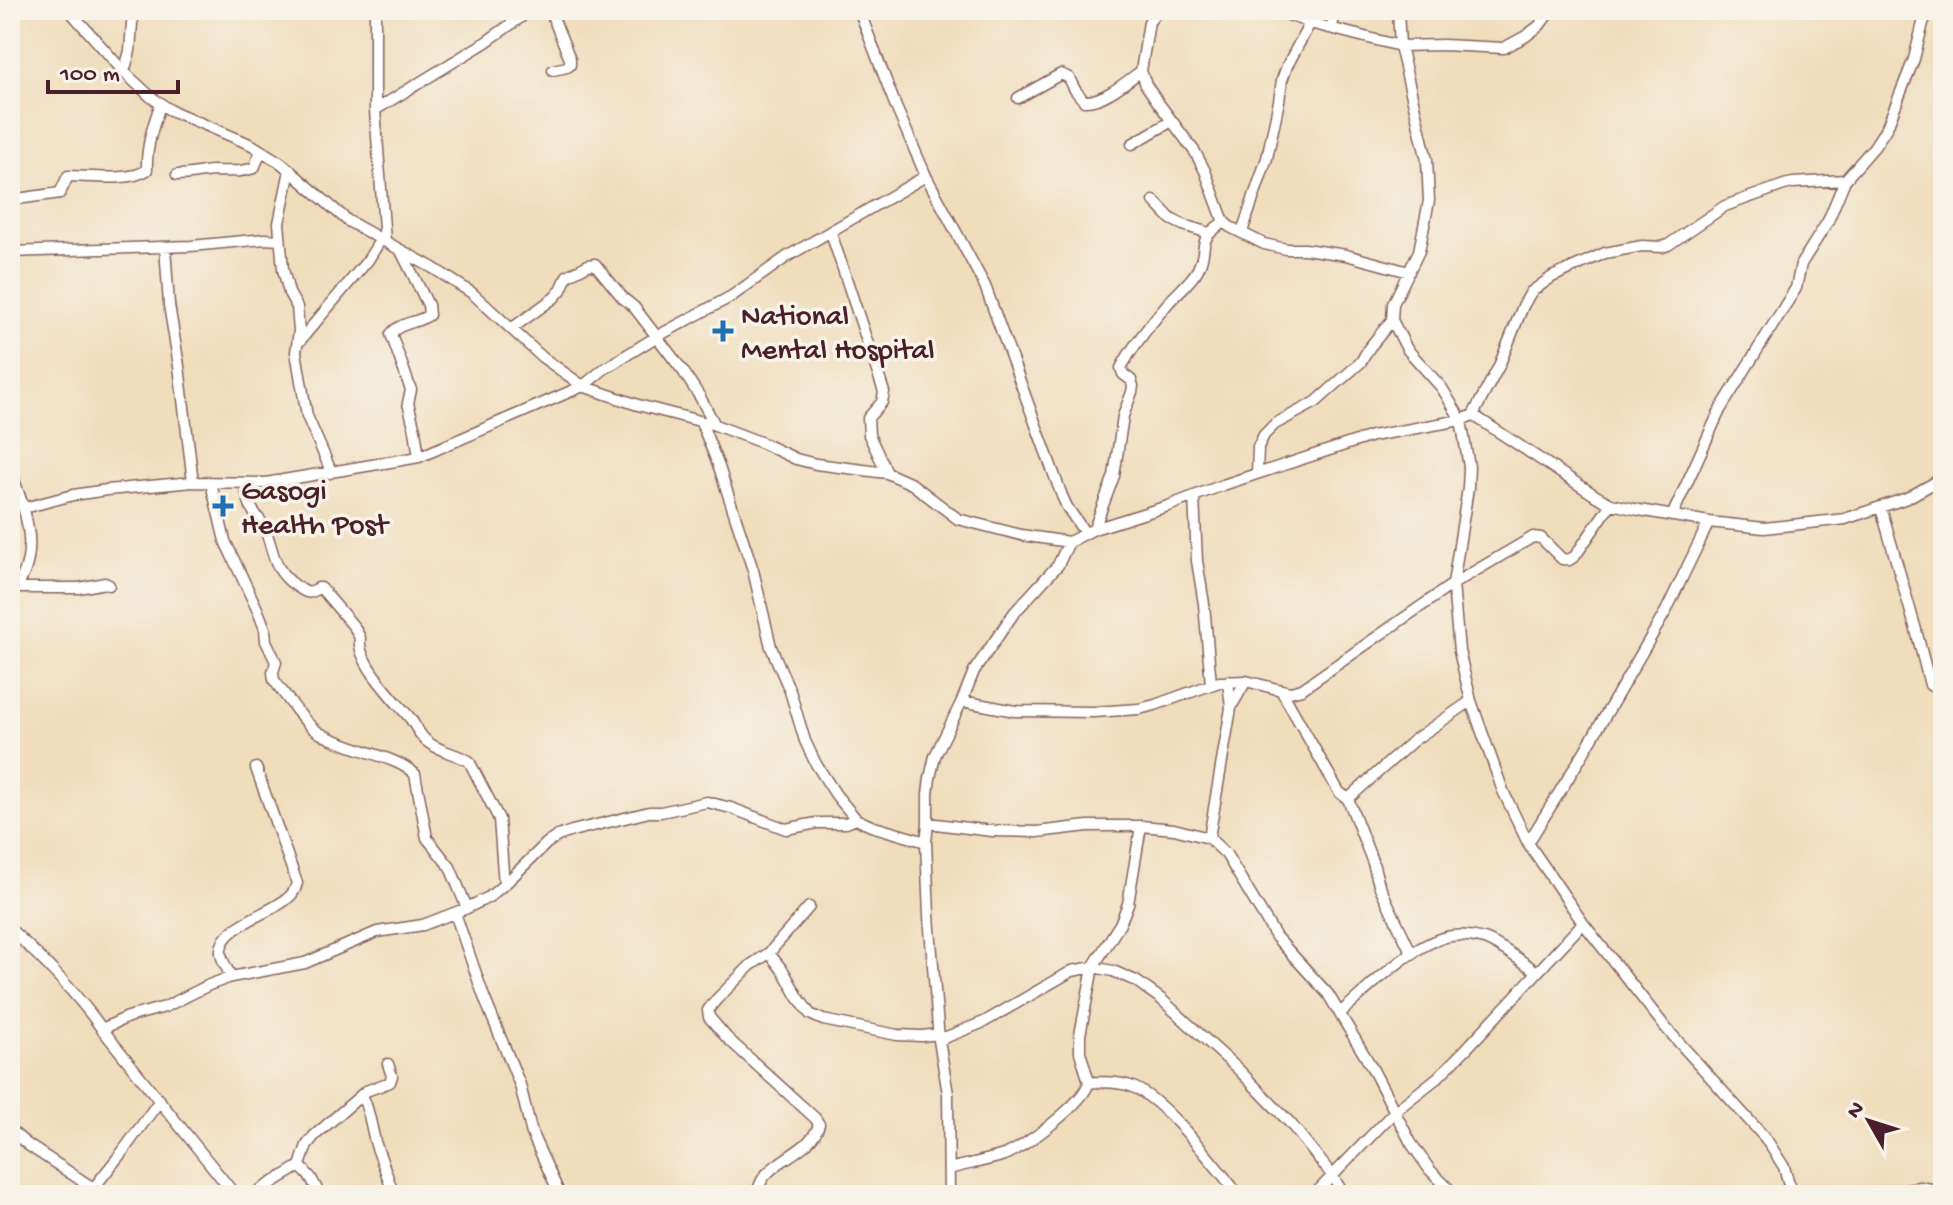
<svg xmlns="http://www.w3.org/2000/svg" width="1953" height="1205" font-family="'Gochi Hand',sans-serif">
<style>
.lines{fill:none;stroke-linecap:round;stroke-linejoin:round}
.minor-casing{stroke:#84625d;stroke-width:13}
.minor{stroke:#fff;stroke-width:10}
.poi-dot{fill:#1f6fb2;stroke:#f7f3e8;stroke-width:3}
.labels{text-anchor:middle;stroke-width:7;stroke-linejoin:round;paint-order:stroke}
.poi-label{font-size:30px;fill:#4a1f2b;stroke:#f7f3e8;text-anchor:start}
</style>
<rect width="100%" height="100%" fill="#f7f3e8"/>
<filter id="ink" filterUnits="userSpaceOnUse"><feTurbulence type="fractalNoise" baseFrequency=".0125" numOctaves="2"/><feDisplacementMap in="SourceGraphic" scale="16" xChannelSelector="R" yChannelSelector="G"/><feConvolveMatrix kernelMatrix="1 2 1 2 8 2 1 2 1" color-interpolation-filters="sRGB"/></filter>
<filter id="wash" filterUnits="userSpaceOnUse"><feTurbulence type="fractalNoise" baseFrequency=".006" numOctaves="4" result="noise"/><feDisplacementMap in="SourceGraphic" scale="32" xChannelSelector="R" yChannelSelector="G"/><feGaussianBlur stdDeviation="1.8" result="paint"/><feColorMatrix in="noise" values="0 0 0 0 0 0 0 0 0 0 0 0 0 0 0 0 0 1.4 0 .05"/><feComposite in="paint" operator="in"/></filter>
<g filter="url(#wash)">
<rect width="100%" height="100%" fill="#efddbb"/>
</g>
<g filter="url(#ink)">
<g class="lines">
<g class="minor-casing">
<path id="minor" d="M69 10 124 72 151 97 170 110 252 145 281 163 348 221 433 268 472 293 542 357 583 386 638 405 715 425 760 442 796 459 816 464 887 473 912 484 958 519 1021 535 1069 542 1094 529 1168 506 1223 485 1372 436 1461 420 1473 415 1596 496 1611 504 1639 510 1709 522 1764 528 1845 519 1907 498 1943 478
M375 10V110L385 241
M550 10 570 59V65L567 67 553 70
M859 10 896 107 926 176 985 286 1062 496 1067 507 1085 533
M1158 10 1149 22 1141 71 1146 85 1157 101 1195 152 1205 171 1224 222 1230 227 1264 244 1286 249H1305L1346 255 1409 272
M1275 10 1310 23 1400 46 1443 45 1504 48 1526 36 1539 26 1551 10
M1398 10 1400 46 1427 160 1429 201 1419 251 1393 304 1392 320 1407 349 1442 388 1461 420 1469 467 1468 488 1453 584 1459 651 1471 701 1503 791 1528 843 1583 923 1666 1028 1766 1139 1784 1167 1792 1195
M1331 28 1337 10
M124 72 130 51 132 23 136 10
M1018 98 1061 74 1069 78 1075 90 1084 101C1103 102 1126 82 1141 71
M375 110 486 42 531 10
M1132 144 1172 121
M290 170 279 223 283 269 289 293 297 307 299 331 296 352 307 416 328 464 330 473
M177 175C190 175 200 172 212 171 228 171 238 173 254 168L261 151
M10 200 60 193 68 176C89 176 130 182 147 170 146 147 153 125 161 103
M1154 201 1171 219 1183 225 1209 233
M1242 232 1267 158 1279 101 1282 80 1287 66 1310 23
M831 233 884 392 882 402 868 418 869 435 887 473
M165 247 169 305 179 366 193 482
M401 251 428 305 429 315C418 323 400 322 391 334L411 390 408 403 415 430 419 457
M10 252 191 246 265 239 280 240
M511 329 554 298 561 290 567 276 588 265 595 264 623 298 634 307 683 371 700 397 715 425
M298 343 368 260 381 239
M1473 415 1499 366 1523 306 1531 292 1552 277 1605 253 1642 246 1662 247 1668 245 1725 206 1784 185 1793 183 1845 180
M701 422 719 467 753 570 771 647 790 691 805 741 816 764 836 795 856 819 871 826 926 842
M10 469C26 513 44 556 10 596
M1257 473 1258 447 1264 435 1275 424 1316 402 1361 362 1369 348 1392 320
M211 483 225 541 258 611 265 629 266 641 276 662 273 672 274 680C285 695 304 723 318 732 345 749 395 755 415 774L427 838 450 867 467 908
M245 484C247 493 248 501 252 509 255 515 260 519 263 525 275 549 270 568 296 586 305 592 309 596 318 588H321L355 628 360 638C356 662 395 700 410 718 416 726 419 736 429 743 440 751 456 754 469 761L499 819 504 885
M1194 496 1197 561 1204 604 1211 684
M24 508 73 495 107 490 193 482 266 483 419 457 583 386 604 369 656 337 732 296 788 256 926 176
M1881 508 1916 630 1930 685
M1672 516 1720 410 1796 288 1801 264 1828 221 1845 180 1874 147 1887 127 1914 59 1923 23 1929 10
M1094 529 1114 476 1123 416 1132 392 1133 386 1131 380 1123 374 1121 368C1133 345 1152 322 1169 302 1178 292 1192 281 1198 269 1210 244 1194 242 1224 222
M16 588H79L105 583 109 585
M1281 690 1290 692 1302 689 1453 584 1533 537 1541 538 1562 559 1569 560 1575 556 1611 504
M962 701 1015 711 1094 712 1139 709 1155 705 1219 682 1246 681 1281 690 1339 792 1348 799 1373 863 1379 885 1412 954
M1231 707 1246 681
M1348 799 1414 740 1471 701
M928 823 992 831 1037 832 1088 826H1141L1174 829 1209 838 1226 854 1276 937 1328 994 1371 1066 1411 1143 1430 1170 1455 1195
M1209 838 1231 708 1228 681
M1528 843 1583 754 1666 611 1709 522
M455 913 484 997 520 1085 532 1134 560 1195
M10 929C44 960 75 991 102 1029L235 1195
M769 953 784 972 798 997 810 1014 823 1020 897 1035 922 1036 939 1034
M231 977C228 970 222 961 221 954 217 925 278 912 292 894 295 890 296 888 297 883L256 768
M1340 1013C1368 989 1410 946 1446 937 1458 934 1473 936 1484 939 1499 944 1523 962 1537 972
M102 1029 128 1017 165 1007 209 985 231 977 305 963 377 932 423 925 467 908 489 897 507 882 547 843 558 836 572 831 649 812H661L707 802 731 808 786 829 817 823H846L856 819
M939 1040 984 1022 1072 971 1093 967 1113 971 1136 981 1161 999 1238 1069 1291 1124 1332 1175 1344 1195
M1089 1082C1103 1083 1120 1081 1133 1087 1165 1100 1215 1166 1239 1195
M362 1095C370 1111 371 1128 376 1145 382 1162 389 1178 393 1195
M10 1130 28 1145 93 1188
M300 1166 311 1178 320 1195
M949 1169C967 1164 986 1161 1004 1155 1024 1148 1084 1103 1089 1082L1080 1052V1035L1093 967 1120 924 1128 904 1141 826
M88 1195 123 1151 160 1100
M252 1195 300 1166 307 1145 314 1136 366 1091 390 1082 392 1076 388 1064
M756 1195C759 1189 760 1182 764 1177 778 1158 813 1149 819 1124L815 1118 727 1038 709 1017 708 1010 716 1000 751 965 769 953 809 907
M949 1195 948 1094 939 1040 929 916 926 842 928 823V794L930 778 935 756 962 701 974 671 1014 613 1058 565 1069 542
M1314 1195 1395 1111 1437 1078 1466 1049 1583 923
M1864 1195 1920 1187 1931 1189 1938 1195"/>
</g>
<use href="#minor" class="minor"/>
</g>
</g>
<g class="poi-dot">
<path d="M719 319h8v8h8v8h-8v8h-8v-8h-8v-8h8z"/>
<path d="M219 494h8v8h8v8h-8v8h-8v-8h-8v-8h8z"/>
</g>
<g class="labels">
<g class="poi-label">
<text x="741" y="324">National<tspan x="741" dy="34">Mental Hospital</tspan></text>
<text x="241" y="499">Gasogi<tspan x="241" dy="34">Health Post</tspan></text>
</g>
</g>
<rect width="1953" height="1205" fill="none" stroke="#f7f3e8" stroke-width="40"/>
<g transform="translate(1869 1121) rotate(309)" stroke="#f7f3e8" stroke-width="6" paint-order="stroke">
<path d="M0-6L14 30L0 20L-14 30Z" fill="#4a1f2b"/>
<text y="-12" font-size="22" font-weight="bold" text-anchor="middle" fill="#4a1f2b">N</text>
</g>
<path d="M48 80v12h130v-12" fill="none" stroke="#4a1f2b" stroke-width="4"/>
<text x="60" y="80" font-size="24" fill="#4a1f2b" stroke="#f7f3e8" stroke-width="6" paint-order="stroke">100 m</text>
</svg>
